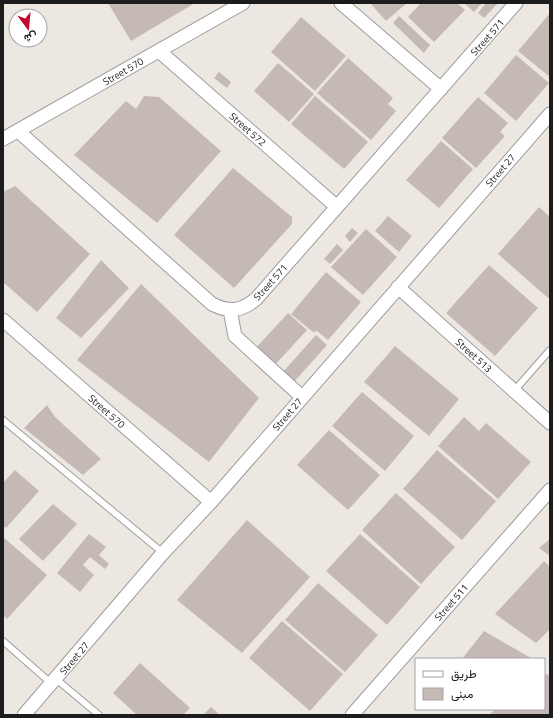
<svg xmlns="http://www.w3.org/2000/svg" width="553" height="718" font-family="'Titillium Web',Vazirmatn,sans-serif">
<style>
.building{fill:#c5b9b6}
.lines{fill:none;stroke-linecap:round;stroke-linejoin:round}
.lane-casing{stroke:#9d9d9d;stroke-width:8}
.street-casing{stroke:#9d9d9d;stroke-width:15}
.lane{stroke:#fff;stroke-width:6}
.street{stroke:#fff;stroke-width:13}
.labels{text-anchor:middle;stroke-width:3;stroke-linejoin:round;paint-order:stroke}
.street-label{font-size:10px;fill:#1c1c1c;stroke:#fff}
</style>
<rect width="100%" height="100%" fill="#ede7e2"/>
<path class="building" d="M108 3H195L131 41Z
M370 3H407L386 21Z
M421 3H457L465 10 434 42 408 17Z
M464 3H482L474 12Z
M486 3H498L484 18 478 13Z
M550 13V77L518 51Z
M399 16 430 45 424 53 393 23Z
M301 17 346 56 315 91 271 52Z
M516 55 549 83 516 121 484 93Z
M348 58 393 98 388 104 396 111 371 140 317 93Z
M278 63 314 94 289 122 254 91Z
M219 72 231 82 227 88 214 78Z
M144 96 159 97 221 151 157 223 74 155 126 101 136 109Z
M315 96 368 142 344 169 291 124Z
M478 97 508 123 500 132 505 136 476 168 442 138Z
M441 141 473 169 439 208 406 180Z
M233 168 292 217V224L234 288 174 235Z
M15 186 90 254 37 312 3 282V192Z
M539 207 550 217V296L548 298 498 254Z
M388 216 412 236 399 252 375 231Z
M352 228 358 233 350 242 345 236Z
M366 229 397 257 363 295 331 267Z
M337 244 343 250 330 264 324 259Z
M101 260 129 288 81 338 56 318Z
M489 265 538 308 495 356 446 313Z
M326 272 361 302 328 340 317 331 313 332 291 314Z
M141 284 259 398 209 462 77 360Z
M288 313 307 330 273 367 254 350Z
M316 335 327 345 293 383 282 373Z
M395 346 459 399 429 436 364 382Z
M362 392 414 436 385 471 332 426Z
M47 405 55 417 101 459 83 475 24 428Z
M464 417 479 431 486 423 531 462 498 499 438 446Z
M329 430 380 475 348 510 297 465Z
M437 450 496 501 462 540 403 489Z
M15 470 39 491 6 528 3 526V483Z
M396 493 455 547 421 584 362 530Z
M53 504 77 524 43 561 19 539Z
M247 520 310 577 242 653 177 600Z
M89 534 106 547 99 555 109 564 105 569 90 557 83 565 94 575 80 592 57 573Z
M360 534 420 587 387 625 326 571Z
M3 537 47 575 7 619 3 615Z
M550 539V556L539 548Z
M544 561 550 567V629L536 643 495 614Z
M318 583 378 635 345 672 285 620Z
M282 621 343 674 310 711 249 658Z
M484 631 531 658 530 659H462Z
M140 663 190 708 183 715H137L113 693Z
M544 673 550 676V715H489L496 709H544Z
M211 707 220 715H203Z"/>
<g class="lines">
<g class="lane-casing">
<path id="lane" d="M514 391 550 350
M3 420 163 553
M3 641 52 684
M56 679 99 715"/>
</g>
<g class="street-casing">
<path id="street" d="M341 3 441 89
M159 51 337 207
M18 131 212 304C230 313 241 311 256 299L516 3
M3 139 243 3
M398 287 550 423
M230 310 235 336 302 397
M3 320 211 502
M24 715 163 553 211 502 550 114
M352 715 550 490"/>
</g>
<use href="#lane" class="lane"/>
<use href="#street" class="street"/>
</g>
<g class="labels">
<g class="street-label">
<text transform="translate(487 37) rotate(-49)" y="4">Street 571</text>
<text transform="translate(123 71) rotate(-30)" y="4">Street 570</text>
<text transform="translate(248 129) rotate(41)" y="4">Street 572</text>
<text transform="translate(500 170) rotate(-49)" y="4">Street 27</text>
<text transform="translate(270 282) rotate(-48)" y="4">Street 571</text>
<text transform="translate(474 355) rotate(42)" y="4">Street 513</text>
<text transform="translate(107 411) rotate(41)" y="4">Street 570</text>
<text transform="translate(287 414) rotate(-49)" y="4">Street 27</text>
<text transform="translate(451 602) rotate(-49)" y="4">Street 511</text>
<text transform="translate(74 658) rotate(-50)" y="4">Street 27</text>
</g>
</g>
<rect width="553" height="718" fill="none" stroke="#1c1c1c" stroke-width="8"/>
<rect x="415" y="658" width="130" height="52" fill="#ffffff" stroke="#a4a4a4"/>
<rect x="423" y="671" width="20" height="6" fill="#ffffff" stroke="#a4a4a4"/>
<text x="451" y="678" font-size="12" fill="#1c1c1c">طريق</text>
<rect x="423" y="688" width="20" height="12" fill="#c5b9b6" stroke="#a4a4a4"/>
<text x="451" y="698" font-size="12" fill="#1c1c1c">مبنى</text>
<g transform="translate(28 28) rotate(164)"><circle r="19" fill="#ffffff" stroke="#a4a4a4"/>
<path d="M0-3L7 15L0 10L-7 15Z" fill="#c2062c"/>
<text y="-6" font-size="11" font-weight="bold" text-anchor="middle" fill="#1c1c1c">ش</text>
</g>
</svg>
